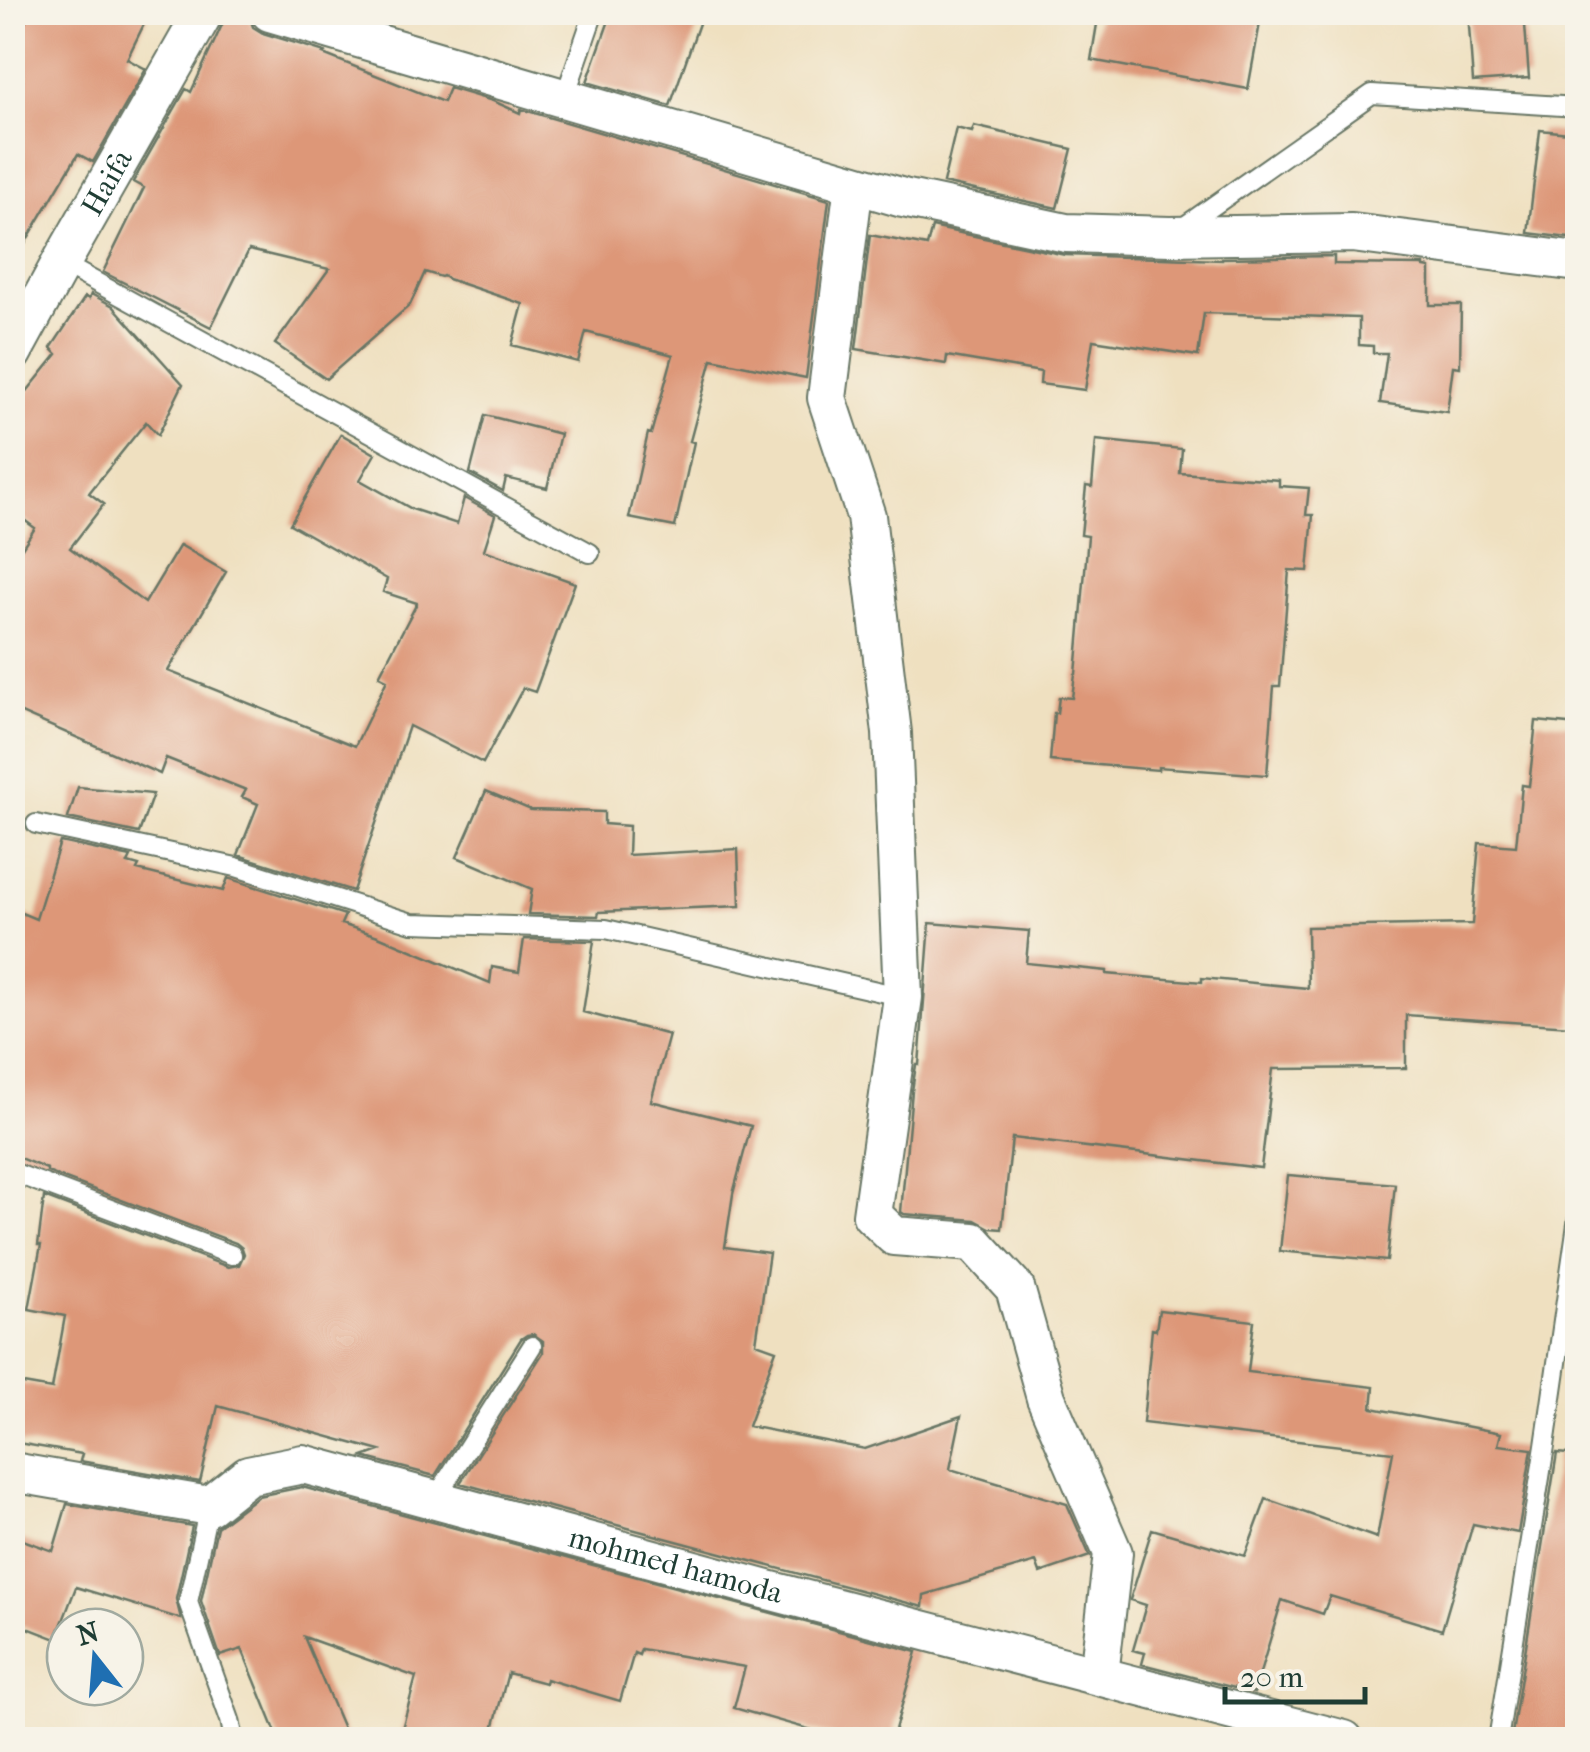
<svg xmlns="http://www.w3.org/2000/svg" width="1590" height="1752" font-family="'IM FELL French Canon',serif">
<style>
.building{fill:#dd9778}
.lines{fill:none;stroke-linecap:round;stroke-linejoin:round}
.service-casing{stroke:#687665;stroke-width:22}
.minor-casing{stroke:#687665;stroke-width:42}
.service{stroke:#fff;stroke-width:18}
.minor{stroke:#fff;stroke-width:38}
.labels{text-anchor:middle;stroke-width:10;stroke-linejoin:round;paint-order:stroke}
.street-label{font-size:30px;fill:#1f3d34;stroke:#f7f3e8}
</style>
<rect width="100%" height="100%" fill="#f7f3e8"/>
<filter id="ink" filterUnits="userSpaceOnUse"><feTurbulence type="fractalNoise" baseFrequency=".01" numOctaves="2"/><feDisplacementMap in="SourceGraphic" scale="20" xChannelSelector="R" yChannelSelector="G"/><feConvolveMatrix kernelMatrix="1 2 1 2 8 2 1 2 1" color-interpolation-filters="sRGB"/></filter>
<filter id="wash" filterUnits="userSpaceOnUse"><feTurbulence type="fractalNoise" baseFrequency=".0048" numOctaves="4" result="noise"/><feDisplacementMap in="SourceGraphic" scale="40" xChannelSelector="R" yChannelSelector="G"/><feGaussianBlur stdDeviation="2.25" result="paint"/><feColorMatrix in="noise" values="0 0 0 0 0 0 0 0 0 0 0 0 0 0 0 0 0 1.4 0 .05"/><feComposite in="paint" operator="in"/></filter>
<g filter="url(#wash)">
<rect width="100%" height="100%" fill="#efe0c0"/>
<g id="blocks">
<path class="building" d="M30 12H150L127 59 146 69 93 162 78 154 12 265V48Z
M228 12H248L253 27 263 33 325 52 323 54 443 102 449 88 493 101 520 113 521 109 829 200 806 378 712 359 690 441 694 442 675 527 629 518 648 433 651 434 673 355 586 332 578 362 512 345 523 304 448 279 443 276 441 277 425 272 410 305 326 379 275 344 329 269 249 250 211 327 103 272 144 188 133 182 186 89 191 92Z
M612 12H703L670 106 587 82Z
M1099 12H1262L1248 89 1091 60Z
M1468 12H1524L1529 78 1473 82Z
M974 126 1072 149 1057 208 943 183 956 128 972 132Z
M1540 130 1578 134V239L1528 233Z
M932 227 1065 255 1222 260V258L1334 256V264L1424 265V267L1430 268V305H1461L1460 367 1453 366 1447 412 1380 403 1387 353H1373V346L1359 345V318L1204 313 1198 356 1093 340 1085 390 1040 384 1041 372 947 356 946 364 856 349 870 235 927 246Z
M91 294 113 306 183 384 158 435 146 422 89 493 104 504 70 548 145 603 180 545 226 572 168 671 355 746 387 680 379 676 417 603 383 592 387 579 290 524 341 434 375 454 360 480 412 509 457 524 464 498 495 515 484 550 575 583 535 692 523 688 483 763 409 726 353 891 238 855 258 804 242 797 246 790 166 758 160 774 12 709V563L35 528 12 511V410L57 354 51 348 85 297 89 299Z
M485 415 560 434 547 488 506 478 503 491 470 473Z
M1096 440 1182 449 1180 473 1279 480V486L1309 488 1306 515H1313L1308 571 1289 570 1280 686H1274L1267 775 1158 767V770L1050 761 1054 713H1057L1059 697 1072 698 1075 674H1076L1088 536 1081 535 1086 486 1092 487Z
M1536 721 1578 725V929L1571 1026 1406 1015V1068L1273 1069 1261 1168 1012 1138 1002 1229 990 1228 975 1220 904 1214 901 1212 912 1091 916 1065H919L930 923 1029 931 1026 963 1107 971V974L1202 982V978L1308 988 1307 927 1472 924 1479 843 1516 846 1522 785 1529 786Z
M78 787 153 794 139 833 68 818Z
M486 791 531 810 604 812V824L629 826 628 855 738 849 740 906 599 912 598 916 528 914 532 889 457 857Z
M60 842 131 857 128 863 139 866 137 870 223 891 228 878 345 915 341 924 378 936 490 983 492 967 519 972 524 939 594 941 583 1012 669 1035 651 1101 751 1126 733 1194 725 1247 769 1253 756 1343 776 1350 748 1426 865 1449 961 1416 950 1469 1067 1504 1090 1556 1040 1573 1036 1562 924 1595 923 1607 460 1483 543 1353V1341L533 1334 527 1335 521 1339 435 1476 363 1457 380 1451 218 1406 200 1482 80 1461 82 1454 12 1442V1382L52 1389 65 1316 29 1309 41 1245H38L44 1197 228 1267 239 1265 244 1254 242 1248 236 1243 47 1172V1169L12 1155V909L36 919Z
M1288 1175 1395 1184 1387 1261 1280 1251Z
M1159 1310 1254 1321 1248 1372 1374 1387 1372 1408 1501 1433 1498 1445 1532 1449 1518 1533 1473 1524 1442 1630 1330 1596 1323 1614 1282 1600 1254 1693 1142 1664 1145 1653 1133 1650 1146 1605 1130 1600 1152 1529 1245 1556 1266 1499 1377 1538 1393 1452 1143 1423 1152 1329 1156 1330Z
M1557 1453 1578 1455V1740H1511Z
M302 1487 917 1652 892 1740H847L734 1708 745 1667 641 1649 639 1655 634 1653 620 1701 546 1679 545 1683 508 1673 490 1740H399L416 1677 304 1637 348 1740H279L242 1649 220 1656 201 1601 217 1527 258 1496Z
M67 1504 192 1526 176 1599 181 1619 76 1587 56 1639 12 1622V1536L53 1551Z"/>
</g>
</g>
<g filter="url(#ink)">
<use href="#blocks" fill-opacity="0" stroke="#687665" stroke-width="2.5"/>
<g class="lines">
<g class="service-casing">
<path id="service" d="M564 99 594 12
M1179 230 1372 94 1578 107
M61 263 590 553
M36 824 236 867 412 923 606 929 903 997
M12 1172 232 1255
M435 1499 532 1346
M209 1506 188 1602 230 1720 234 1740
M1498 1740 1545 1446 1578 1217"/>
</g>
<g class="minor-casing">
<g id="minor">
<path d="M270 12 903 198 1066 233 1170 236 1352 233 1578 262"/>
<path d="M854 184 827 398 866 516 892 733 903 997 872 1215 894 1236 973 1242 1015 1288 1046 1398 1113 1553 1099 1675"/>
<path id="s1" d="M12 353 61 263 204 12"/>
<path id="s2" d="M12 1472 209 1506 248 1475 303 1464 768 1590 1344 1740"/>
</g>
</g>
<use href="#service" class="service"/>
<use href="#minor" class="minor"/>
</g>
</g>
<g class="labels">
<g class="street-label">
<text dy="10" stroke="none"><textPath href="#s1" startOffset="195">Haifa</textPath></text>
<text dy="10" stroke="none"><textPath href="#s2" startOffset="692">mohmed hamoda</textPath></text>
</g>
</g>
<rect width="1590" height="1752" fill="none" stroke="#f7f3e8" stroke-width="50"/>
<g transform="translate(95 1657) rotate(343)"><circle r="48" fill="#f7f3e8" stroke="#a1aaa0" stroke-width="2.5"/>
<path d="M0-8L18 38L0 25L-18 38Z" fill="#1f6fb2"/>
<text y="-15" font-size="28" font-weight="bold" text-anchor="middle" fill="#1f3d34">N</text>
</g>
<path d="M1225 1687v15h140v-15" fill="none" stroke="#1f3d34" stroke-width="5"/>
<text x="1240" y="1687" font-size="30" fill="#1f3d34" stroke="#f7f3e8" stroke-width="8" paint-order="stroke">20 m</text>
</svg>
